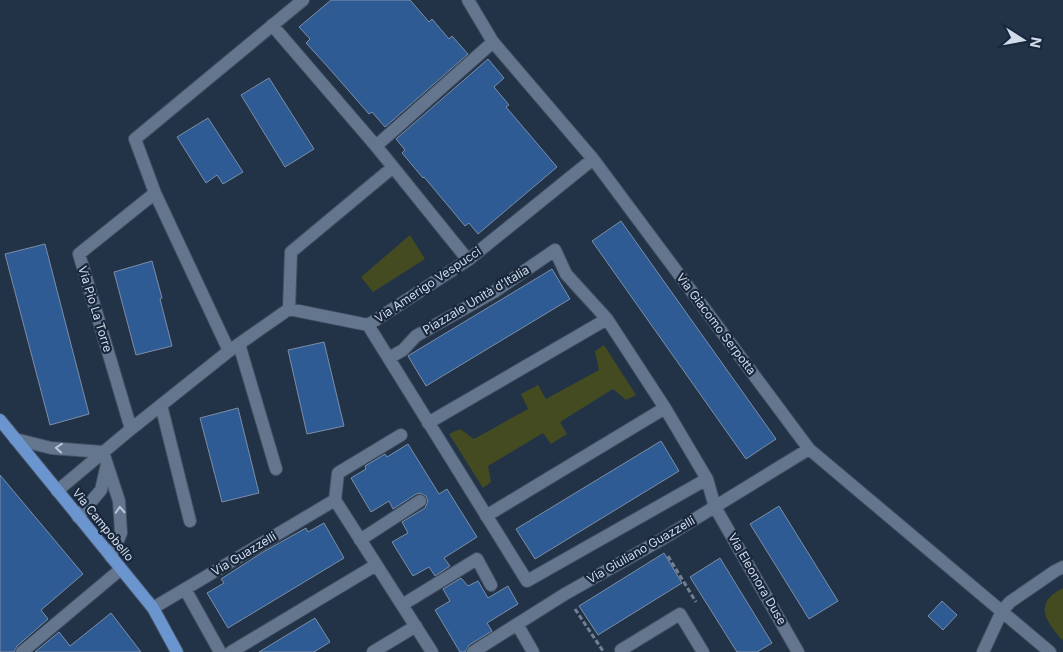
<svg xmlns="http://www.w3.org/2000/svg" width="1063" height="652" font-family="Inter,sans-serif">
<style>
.green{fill:#444b20}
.building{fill:#2e5b94;stroke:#7c8ea7}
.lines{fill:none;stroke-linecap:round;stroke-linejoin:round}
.minor-casing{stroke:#424f61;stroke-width:14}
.major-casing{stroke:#424f61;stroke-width:14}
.path{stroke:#738092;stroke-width:3;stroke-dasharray:5 2.5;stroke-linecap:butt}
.minor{stroke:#64768e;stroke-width:12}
.major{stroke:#6a95ce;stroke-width:12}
.oneway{stroke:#bbc7d7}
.labels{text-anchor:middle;stroke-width:4.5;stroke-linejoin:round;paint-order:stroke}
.street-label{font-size:12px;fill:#d1dbe9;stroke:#18273c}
</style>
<rect width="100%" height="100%" fill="#223247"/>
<path class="green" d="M410 235 425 259 373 292 361 277Z
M604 345 636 395 626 400 613 389 560 422 567 434 551 444 543 433 488 466 491 482 483 488 449 434 460 429 474 439 528 409 521 394 538 385 546 399 599 370 595 351Z
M1063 588V639L1062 640C1045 620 1033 603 1063 588Z"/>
<path class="building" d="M331 0H410L429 22 432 19 449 39 452 36 468 54 385 127 372 112 369 114 327 66 306 43 310 39 299 27Z
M488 59 504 78 494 87 509 105 506 107 557 167 478 234 469 223 465 226 424 177 423 178 402 153 405 150 396 139Z
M269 78 314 149 285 167 241 95Z
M208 118 243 172 223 184 217 175 206 183 177 137Z
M621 221 776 439 746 459 592 241Z
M45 244 89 414 50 425 5 254Z
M152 261 162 298 160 299 172 346 136 355 114 272Z
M552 269 570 299 426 386 408 356 411 354Z
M324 342 344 426 307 434 288 350Z
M238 408 259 493 222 502 200 418Z
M661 441 679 471 535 559 516 529Z
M408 444 439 494 447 489 477 537 444 558 450 566 435 576 429 567 413 576 392 542 408 533 402 522 425 508 428 501 426 496 420 493 416 494 393 509 389 501 371 512 351 478 366 469 365 466 385 454 387 457Z
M0 475 83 574 41 610 48 619 17 646 14 652H0Z
M779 506 838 601 809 619 750 524Z
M324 523 344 558 228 628 207 593 224 583 221 579 263 552 306 528 308 532Z
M664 553 682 583 598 635 579 606Z
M720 558 772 643 757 652H737L690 577Z
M461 578 468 586 478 581 488 598 508 586 518 604 487 623 492 631 469 645 465 652H460L435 610 450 601 443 589Z
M942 601 957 615 943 630 928 616Z
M111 613 141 652H35L59 632 70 646Z
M315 618 330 642 314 652H259Z"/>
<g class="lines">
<g class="minor-casing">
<path id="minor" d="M468 0 493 42 593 159 809 449 1050 652
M272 25 376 146 468 260
M376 146 493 42
M289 309 291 252 392 168
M368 325 527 581 707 479
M239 344 276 469
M229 351 155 193 135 139 303 0
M389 358 403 350 416 336 494 292 555 250 566 274 607 319 665 408 707 479 715 507 798 652
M161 405 190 521
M428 423 607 319
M131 429 79 254 155 193
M15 439 51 448 103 452
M103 452 119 501 121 533 111 557
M57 491 131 429 229 351 289 309 368 325 468 260 593 159
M335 500 432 652
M335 500 338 473 401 435
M486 516 665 408
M78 517 101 490 107 464
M360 540 420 501
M185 589 220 652
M402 605 477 559 491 585
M153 608 335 500
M517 624 533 652
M22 652 121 569
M231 652 376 565
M373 652 416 626
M473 652 565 594 659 541 809 449
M622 652 621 650 680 614 703 652
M983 652 1002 611 1010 602 1055 571 1063 567"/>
</g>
<g class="major-casing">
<path id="major" d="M0 420 153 608 177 652"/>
</g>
<path class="path" d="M668 556 696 602
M575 609 603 651"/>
<use href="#minor" class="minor"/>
<use href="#major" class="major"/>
</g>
<defs><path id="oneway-chevron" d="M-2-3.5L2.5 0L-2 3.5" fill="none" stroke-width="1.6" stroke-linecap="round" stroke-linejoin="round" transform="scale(1.25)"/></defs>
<g class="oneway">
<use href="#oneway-chevron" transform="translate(59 448) rotate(-175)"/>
<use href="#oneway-chevron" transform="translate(120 510) rotate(-93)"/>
</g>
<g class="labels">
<g class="street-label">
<text transform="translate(428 285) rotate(-34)" y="4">Via Amerigo Vespucci</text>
<text transform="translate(476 300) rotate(-31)" y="4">Piazzale Unità d'Italia</text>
<text transform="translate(95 309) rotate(73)" y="4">Via Pio La Torre</text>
<text transform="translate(716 324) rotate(53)" y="4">Via Giacomo Serpotta</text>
<text transform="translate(103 525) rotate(51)" y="4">Via Campobello</text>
<text transform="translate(641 550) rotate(-30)" y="4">Via Giuliano Guazzelli</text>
<text transform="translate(244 554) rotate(-31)" y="4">Via Guazzelli</text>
<text transform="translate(757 579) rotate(60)" y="4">Via Eleonora Duse</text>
</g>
</g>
<g transform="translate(1023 40) rotate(101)" stroke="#18273c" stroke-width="4" paint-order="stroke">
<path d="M0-4L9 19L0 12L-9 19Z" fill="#d1dbe9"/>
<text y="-8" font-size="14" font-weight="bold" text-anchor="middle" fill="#d1dbe9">N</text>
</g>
</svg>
